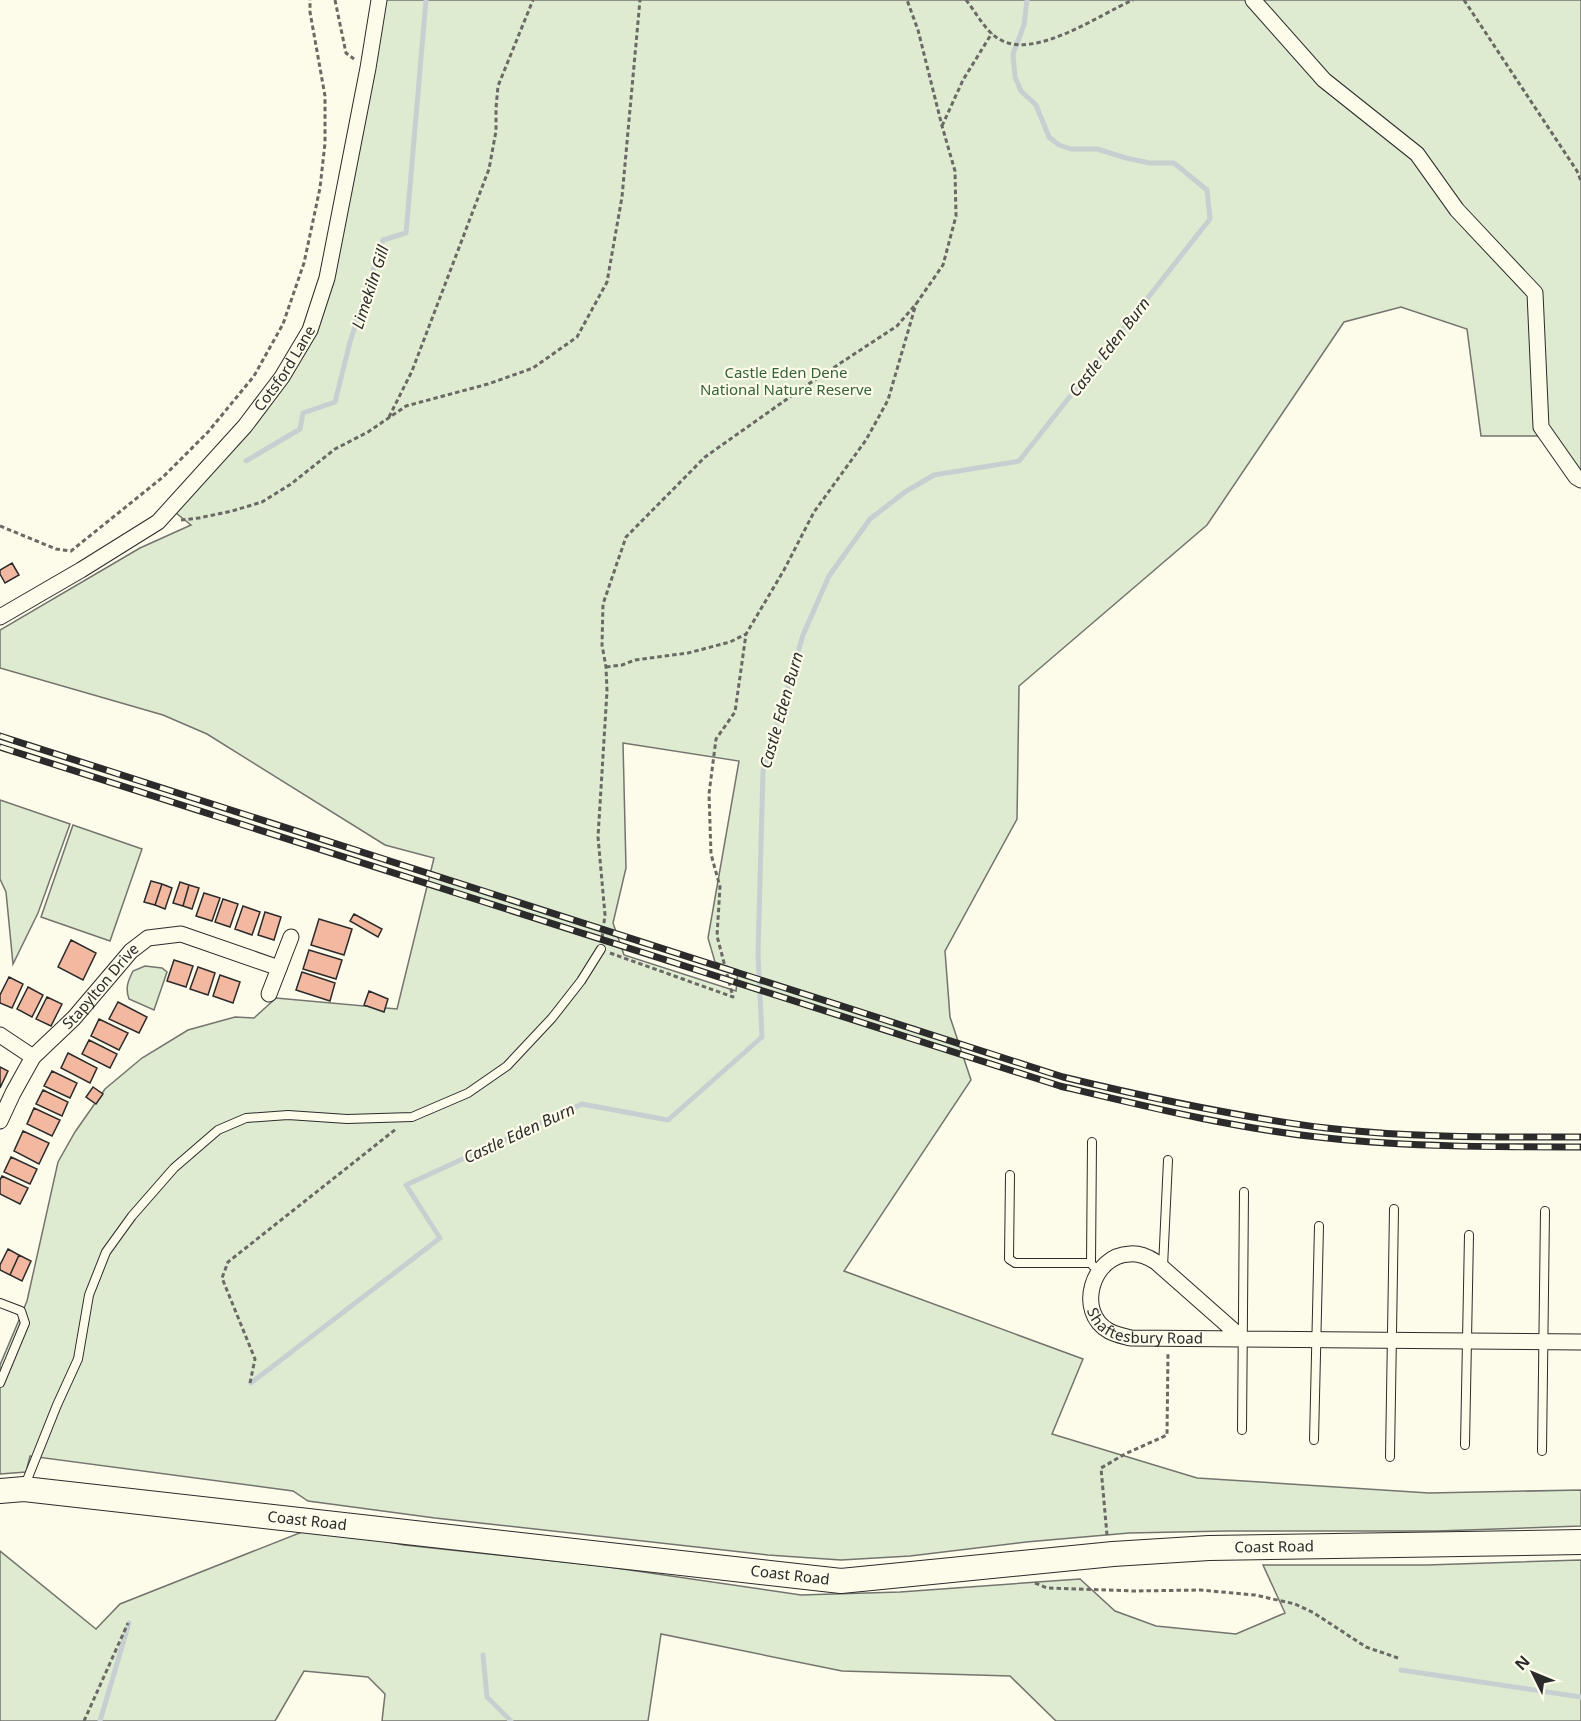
<svg xmlns="http://www.w3.org/2000/svg" width="1581" height="1721" font-family="'Noto Sans',sans-serif">
<style>
.green{fill:#deebd1;stroke:#74746e;stroke-width:1.5;fill-rule:evenodd}
.lines{fill:none;stroke-linecap:round;stroke-linejoin:round}
.stream{stroke:#c7d0d0;stroke-width:5}
.building{fill:#f2b8a0;stroke:#2b2b2b;stroke-width:1.5}
.lane-casing{stroke:#2b2b2b;stroke-width:10}
.street-casing{stroke:#2b2b2b;stroke-width:17}
.primary-casing{stroke:#2b2b2b;stroke-width:26}
.path{stroke:#6a6964;stroke-width:3;stroke-dasharray:4.5 3;stroke-linecap:butt}
.lane{stroke:#fdfbea;stroke-width:8}
.street{stroke:#fdfbea;stroke-width:15}
.primary{stroke:#fdfbea;stroke-width:24}
.rail-casing{stroke:#2b2b2b;stroke-width:7}
.rail{stroke:#fdfbea;stroke-width:4.5;stroke-dasharray:14;stroke-linecap:butt}
.labels{text-anchor:middle;stroke-width:4.5;stroke-linejoin:round;paint-order:stroke}
.street-label{font-size:15px;fill:#2b2b2b;stroke:#fdfbea}
.park-label{font-size:15px;fill:#34623c;stroke:#fdfbea}
.water-label{font-size:16px;font-style:italic;fill:#2b2b2b;stroke:#fdfbea}
</style>
<rect width="100%" height="100%" fill="#fdfbea"/>
<path class="green" d="M379 0H1581V480L1547 436H1481L1467 329 1401 307 1344 322 1207 525 1019 686 1017 819 945 951 950 1017 971 1080 844 1271 1083 1359 1052 1434 1197 1478 1429 1493 1581 1490V1526L1437 1531H1226L1129 1533 1026 1542 910 1556 841 1560 768 1555 435 1518 308 1501 293 1491 30 1456 26 1472 0 1474V1365L27 1301 58 1162 75 1132 105 1089 142 1058 188 1030 235 1017 254 1018 276 998 397 1009 434 858 385 845 207 734 163 715 0 668V630L140 548 191 525 171 509 213 464 310 330ZM623 743 739 761 708 938 715 962 738 970 736 991 624 955 613 923 626 868Z
M0 800 70 824 38 913 13 964 6 892 0 879Z
M73 825 142 849 110 941 41 917Z
M145 966 162 968 167 972 154 1010 129 999C125 988 128 981 133 971Z
M312 1528 404 1545 602 1566 801 1595 900 1592 1080 1579 1115 1611 1156 1626 1236 1634 1285 1613 1263 1565H1427L1581 1560V1721H1056L1010 1676 842 1671 661 1634 648 1721H382L385 1694 368 1677 304 1671 275 1721H0V1551L96 1629 120 1604Z"/>
<g class="lines">
<path class="stream" d="M246 461 300 429 303 413 335 402 350 342 383 240 406 233 426 0
M251 1383 440 1238 406 1185 582 1104 668 1120 762 1037 758 954 763 771 803 635 829 576 870 519 905 492 934 475 1019 461 1210 219 1207 190 1174 163H1150L1126 158 1097 149H1071L1059 145 1049 137 1036 105 1021 91 1015 77 1013 54 1024 25 1027 0
M483 1655 487 1697 511 1721
M1401 1670 1581 1697
M100 1721 129 1623"/>
</g>
<path class="building" d="M12 563 19 575 5 583 0 574V570Z
M151 881 162 884 155 905 144 902Z
M180 882 189 885 183 906 173 903Z
M162 884 172 888 165 909 155 905Z
M189 885 199 888 192 909 183 906Z
M204 893 220 898 212 921 196 916Z
M223 899 238 904 230 927 215 922Z
M243 906 260 912 252 935 235 929Z
M265 912 281 917 274 940 258 935Z
M354 914 382 929 378 937 350 921Z
M319 919 352 929 344 955 311 945Z
M71 940 96 953 83 980 58 967Z
M309 950 342 960 336 979 303 969Z
M174 960 193 966 186 987 167 981Z
M198 967 215 973 208 995 190 989Z
M302 972 335 983 330 1001 296 990Z
M220 975 240 982 233 1003 213 996Z
M9 977 23 984 12 1008 0 1003V995Z
M28 987 43 995 32 1017 17 1009Z
M369 991 388 999 384 1012 364 1005Z
M47 997 62 1004 51 1026 36 1019Z
M118 1002 147 1017 139 1033 109 1019Z
M99 1019 128 1033 119 1050 91 1036Z
M89 1040 117 1054 110 1068 82 1054Z
M68 1053 97 1068 90 1083 61 1068Z
M0 1067 8 1071 0 1088Z
M52 1071 77 1083 70 1098 44 1086Z
M93 1087 103 1094 96 1104 86 1097Z
M43 1090 68 1102 62 1116 36 1104Z
M34 1108 60 1120 52 1136 27 1124Z
M23 1131 49 1143 39 1164 14 1151Z
M11 1157 37 1169 30 1184 4 1172Z
M2 1176 28 1188 20 1204 0 1194V1180Z
M8 1249 19 1255 10 1275 0 1270V1265Z
M19 1255 31 1261 22 1281 10 1275Z"/>
<g class="lines">
<g class="lane-casing">
<path id="lane" d="M1092 1142 1091 1263 1093 1266
M1010 1175 1009 1259 1015 1263H1091
M1163 1267 1168 1160
M0 1303 21 1311 25 1323 0 1383
M1242 1430 1244 1192
M1314 1440 1319 1226
M1465 1445 1469 1235
M1542 1451 1545 1211
M1390 1457 1394 1209
M25 1485 57 1405 78 1359 89 1295 106 1252 132 1216 174 1168 218 1130 246 1118 288 1115 347 1119 412 1117 468 1093 507 1066 552 1018 581 981 601 949"/>
</g>
<g class="street-casing">
<g id="street">
<path d="M1253 0 1324 80 1417 154 1457 210 1535 293 1541 427 1576 477 1581 480"/>
<path id="s1" d="M0 617 81 570 158 522 245 426 282 377 310 330 327 278 368 68 379 0"/>
<path d="M269 994 291 937"/>
<path d="M0 1035 33 1057"/>
<path id="s2" d="M0 1121 13 1093 33 1057 74 1018 131 951 148 938 181 934 279 968"/>
<path id="s3" d="M1242 1338 1156 1262C1148 1257 1140 1253 1130 1254 1092 1255 1075 1312 1109 1331 1116 1335 1123 1336 1131 1338L1581 1342"/>
</g>
</g>
<g class="primary-casing">
<g id="primary">
<path id="s4" d="M0 1491 24 1489 841 1581 1113 1554 1209 1548 1581 1542"/>
</g>
</g>
<path class="path" d="M335 0 346 53 354 59
M966 0C976 12 985 31 999 39 1034 61 1100 14 1133 0
M1464 0 1577 171 1581 181
M942 126 963 80 992 33
M389 417 412 371 489 169 496 131V108L498 86 533 0
M181 520 199 518 232 511 262 502 291 484 335 449 368 432 406 406 488 384 533 368 577 337 607 282 622 197 640 0
M0 526 56 549 71 551 163 477 208 432 254 376 283 324 304 263 320 188 325 143V96L310 12V0
M606 667 622 665 635 660 688 653 730 642 746 634
M602 938 605 915 598 837 607 691 606 667 602 645 603 604 626 537 705 457 804 387 897 326 916 304 943 265 956 216 955 171 942 126 918 30 907 0
M610 953 733 997 717 936 720 887 711 854 709 794 716 739 735 712 746 634 784 570 814 512 866 440 888 400 916 304
M250 1383 255 1359 222 1278 228 1262 396 1129
M1107 1535 1101 1468 1125 1454 1167 1435 1168 1352
M1035 1583 1047 1588 1135 1591 1200 1590 1255 1595 1295 1604 1314 1613 1366 1647 1398 1658
M84 1721 128 1623"/>
<use href="#lane" class="lane"/>
<use href="#street" class="street"/>
<use href="#primary" class="primary"/>
<g class="rail-casing">
<path id="rail" d="M0 736 1063 1077C1150 1098 1237 1117 1326 1128 1411 1138 1496 1137 1581 1137
M0 747 1060 1086C1148 1107 1237 1129 1327 1138 1411 1147 1496 1147 1581 1147"/>
</g>
<use href="#rail" class="rail"/>
</g>
<g class="labels">
<g class="street-label">
<text dy="5" stroke="none"><textPath href="#s1" startOffset="384">Cotsford Lane</textPath></text>
<text dy="5" stroke="none"><textPath href="#s2" startOffset="170">Stapylton Drive</textPath></text>
<text dy="5" stroke="none"><textPath href="#s3" startOffset="280">Shaftesbury Road</textPath></text>
<text dy="5" stroke="none"><textPath href="#s4" startOffset="309">Coast Road</textPath></text>
<text dy="5" stroke="none"><textPath href="#s4" startOffset="1281">Coast Road</textPath></text>
<text dy="5" stroke="none"><textPath href="#s4" startOffset="795">Coast Road</textPath></text>
</g>
<g class="park-label">
<text x="786" y="378">Castle Eden Dene<tspan x="786" dy="17">National Nature Reserve</tspan></text>
</g>
<g class="water-label">
<text transform="translate(370 287) rotate(-72)" y="6">Limekiln Gill</text>
<text transform="translate(1109 347) rotate(-52)" y="6">Castle Eden Burn</text>
<text transform="translate(781 710) rotate(-74)" y="6">Castle Eden Burn</text>
<text transform="translate(519 1133) rotate(-25)" y="6">Castle Eden Burn</text>
</g>
</g>
<g transform="translate(1533 1673) rotate(313)" stroke="#fdfbea" stroke-width="4.5" paint-order="stroke">
<path d="M0-4.5L10 22L0 15L-10 22Z" fill="#2b2b2b"/>
<text y="-9" font-size="16" font-weight="bold" text-anchor="middle" fill="#2b2b2b">N</text>
</g>
</svg>
